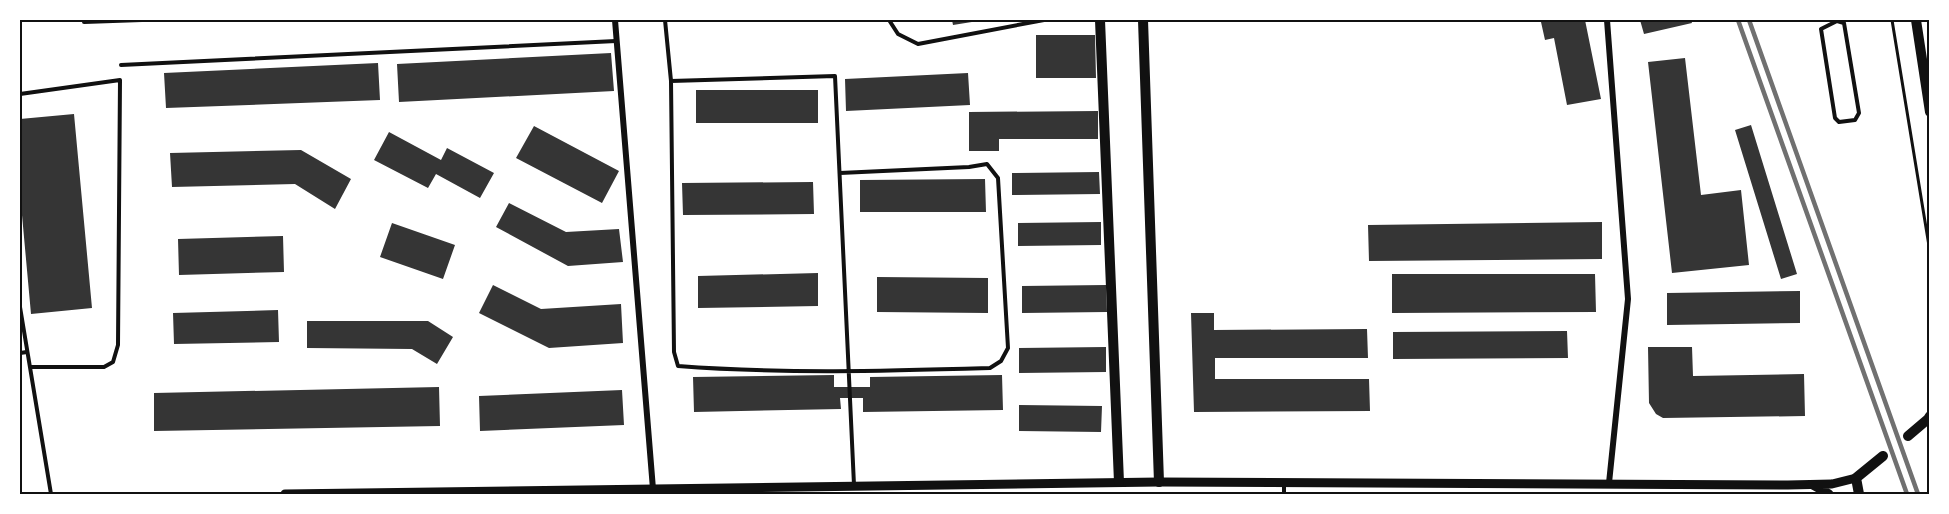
<svg xmlns="http://www.w3.org/2000/svg" width="1949" height="514" font-family="'Fira Sans',sans-serif">
<style>
.building{fill:#353535}
.lines{fill:none;stroke-linecap:round;stroke-linejoin:round}
.path{stroke:#111;stroke-width:3}
.service{stroke:#111;stroke-width:4}
.minor{stroke:#111;stroke-width:6}
.tertiary{stroke:#111;stroke-width:9}
.secondary{stroke:#111;stroke-width:10}
.rail{stroke:#707070;stroke-width:4.5}
.neatline{fill:none;stroke:#111;stroke-width:2}
</style>
<rect width="100%" height="100%" fill="#fff"/>
<path class="building" d="M707 20H823V22H707Z
M952 20H978V21L953 25Z
M1551 20H1585L1601 99 1567 105 1554 38 1545 40 1541 22Z
M1640 20H1691L1692 23 1644 34Z
M1036 35H1095L1096 78H1036Z
M611 53 614 91 399 102 397 64Z
M1685 58 1701 195 1741 190 1749 265 1672 273 1648 62Z
M378 63 380 100 166 108 164 73Z
M968 73 970 105 846 111 845 79Z
M696 90H818V123H696Z
M1098 111V139H999V151H969V112Z
M74 114 92 308 31 314 20 193V119Z
M1751 125 1797 274 1781 279 1735 130Z
M534 126 619 171 602 203 516 158Z
M389 132 441 160 447 148 494 173 480 198 436 174 428 188 374 160Z
M301 150 351 179 335 209 295 184 172 187 170 153Z
M1099 172 1100 194 1012 195V173Z
M985 179 986 212H860V180Z
M813 182 814 214 683 215 682 183Z
M509 203 566 232 619 229 623 262 568 266 496 227Z
M1101 222V245L1018 246V223Z
M1602 222V259L1369 261 1368 225Z
M392 223 455 245 443 279 380 257Z
M283 236 284 272 179 275 178 239Z
M818 273V306L698 308V276Z
M1392 274H1595L1596 312 1392 313Z
M877 277 988 278V313L877 312Z
M493 285 541 309 621 304 623 343 549 348 479 313Z
M1106 285 1107 312 1022 313V286Z
M1800 291V323L1667 325V293Z
M278 310 279 342 174 344 173 313Z
M1191 313H1214V330L1367 329 1368 358H1215V379H1369L1370 411 1194 412Z
M307 321H428L453 337 437 364 412 349 307 348Z
M1567 331 1568 358 1393 359V332Z
M1106 347V372L1019 373V348Z
M1648 347H1692L1693 376 1804 374 1805 416 1663 418 1656 414 1649 403Z
M834 375V387H870V377L1002 375 1003 410 863 412V398H840L841 409 694 412 693 377Z
M439 387 440 426 154 431V393Z
M622 390 624 425 480 431 479 396Z
M1019 405 1102 406 1101 432 1019 431Z"/>
<g class="lines">
<path class="path" d="M1892 20 1930 252"/>
<path class="service" d="M84 20V22L142 20
M665 20 671 81 674 352 678 366C782 374 886 371 990 368L1001 361 1008 348 998 178 987 164 969 167 840 173
M889 20 898 34 918 44 1044 20
M1837 21 1844 23 1859 113 1855 120 1839 122 1835 118 1821 29Z
M121 65 616 41
M671 81 835 76 854 485
M20 94 120 80 118 345 113 362 104 367H30
M20 307 51 494
M20 353 27 352
M1284 483V494"/>
<path class="minor" d="M615 20 653 489
M1607 20 1628 299 1609 483"/>
<path class="tertiary" d="M1813 485 1829 494
M285 494 1159 482 1788 485 1832 484 1856 478"/>
<path class="secondary" d="M1100 20 1119 482
M1143 20 1159 482
M1916 20 1930 112
M1908 436 1928 419 1930 416
M1859 494 1856 478 1883 456"/>
<path class="rail" d="M1738 20 1907 494
M1749 20 1918 494"/>
</g>
<rect width="1949" height="514" fill="none" stroke="#ffffff" stroke-width="42"/>
<rect x="21" y="21" width="1907" height="472" class="neatline"/>
</svg>
